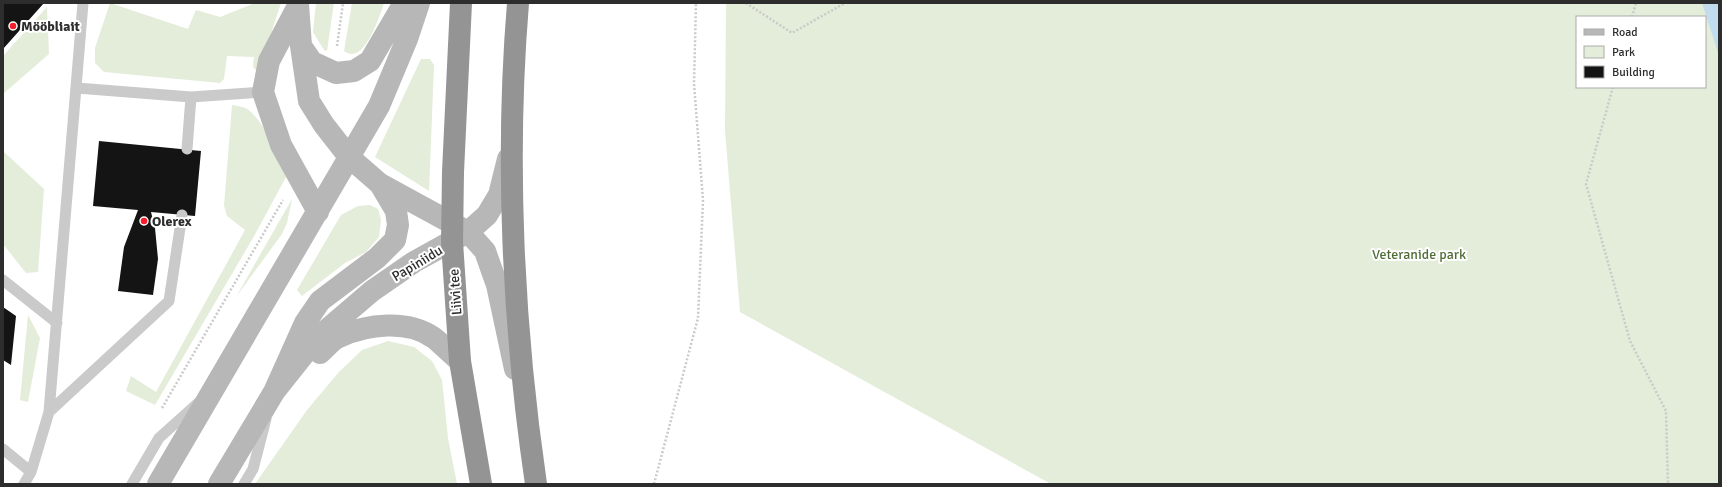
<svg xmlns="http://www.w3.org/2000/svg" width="1722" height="487" font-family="Signika,sans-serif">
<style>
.green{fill:#e3edd9;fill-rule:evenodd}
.water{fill:#c3ddef}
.building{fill:#141414}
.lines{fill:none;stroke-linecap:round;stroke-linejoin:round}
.path{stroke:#cacaca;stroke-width:2.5;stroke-dasharray:2 2;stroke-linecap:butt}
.lane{stroke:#cacaca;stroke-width:11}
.secondary{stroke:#b7b7b7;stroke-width:22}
.highway{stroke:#949494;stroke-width:22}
.poi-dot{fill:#f71d2b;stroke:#fff;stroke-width:1.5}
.labels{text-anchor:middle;stroke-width:4;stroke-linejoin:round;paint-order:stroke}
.poi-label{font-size:14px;font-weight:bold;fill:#2d2d2d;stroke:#fff;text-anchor:start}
.park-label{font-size:14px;fill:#506d36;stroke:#fff}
.street-label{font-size:14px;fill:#2d2d2d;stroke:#fff}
</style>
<rect width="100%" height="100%" fill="#fff"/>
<path class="green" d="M110 3 188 29 196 10 220 17 255 3H281L260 67 257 71 253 67 254 57 227 56 224 79 220 83 104 72 95 63V48Z
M316 3H334L327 51 324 50 313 32Z
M352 3H384C380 15 364 67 344 51Z
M726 3H1719V484H1051L740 312 725 131ZM1577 17H1705V87H1577Z
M47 7 49 54 3 94V56Z
M421 59H430L434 65 429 191 375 157Z
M232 105C239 106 247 107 252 113 268 129 277 156 286 177L253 238 155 405 126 391 131 376 156 392 245 230 227 216 224 206Z
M3 151 44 189 38 272 26 273 3 244Z
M292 199 287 223 282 234 236 297Z
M370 205 378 209 381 220 379 237 366 252 345 263 302 296 297 290 341 215 358 206Z
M28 315 40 338 28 402 20 400Z
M388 341 414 347 432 361 442 380 448 438 457 484H255L307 410 339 372 362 350Z"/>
<path class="water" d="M1702 3H1719V56Z"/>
<path class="building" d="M3 3H44L3 49Z
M99 141 201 151 195 216 151 212 155 228 158 259 153 295 118 291 124 247 138 210 93 206Z
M3 307 16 316 11 365 3 360Z"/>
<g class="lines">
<path class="path" d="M746 3 792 33 845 3
M1632 17 1636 3
M337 46 343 3
M1613 87 1586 184 1630 341 1666 411 1668 484
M162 408 283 200
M654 484 698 318 703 200 694 84 696 3"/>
<path class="lane" d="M77 88 191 97 263 92
M187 149 191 97
M3 280 57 323
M49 412 169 301 182 215
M3 449 31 472
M24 484 31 472 49 412 83 3
M132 484 159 438 198 403
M244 484 253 469 266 419"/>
<path class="secondary" d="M298 6 269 61 263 92 281 145 318 212
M301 46 312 62 336 73 354 71 370 61 404 3
M380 184 468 232 485 251 497 285 515 369
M320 353C326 348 332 340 339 337 367 324 408 319 434 338 443 345 451 354 460 361
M274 392 305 323 320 301 377 258 395 240 398 225 396 211 380 184 349 157 324 125 309 101 301 46 298 4
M158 484 379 106 407 39 419 3
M219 484 274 392 317 338 372 291 414 262 468 232 487 215 499 195 508 159"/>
<path class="highway" d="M461 3 453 172 452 242 460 361 481 484
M518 3C505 160 513 328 536 484"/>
</g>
<g class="poi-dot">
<circle cx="13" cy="26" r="4"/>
<circle cx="144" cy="221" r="4"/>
</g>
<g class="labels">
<g class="poi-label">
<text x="21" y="31">Mööbliait</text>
<text x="152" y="226">Olerex</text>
</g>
<g class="park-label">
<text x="1419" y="259">Veteranide park</text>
</g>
<g class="street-label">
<text transform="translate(417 263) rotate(-31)" y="5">Papiniidu</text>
<text transform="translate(455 292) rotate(-94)" y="5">Liivi tee</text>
</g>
</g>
<rect width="1722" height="487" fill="none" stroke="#2d2d2d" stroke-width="8"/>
<rect x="1576" y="16" width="130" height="72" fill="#ffffff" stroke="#ababab"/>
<rect x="1584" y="29" width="20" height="6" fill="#b7b7b7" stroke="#ababab"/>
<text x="1612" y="36" font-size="12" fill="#2d2d2d">Road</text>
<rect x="1584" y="46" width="20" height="12" fill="#e3edd9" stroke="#ababab"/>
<text x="1612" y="56" font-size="12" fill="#2d2d2d">Park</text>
<rect x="1584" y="66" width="20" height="12" fill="#141414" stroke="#ababab"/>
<text x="1612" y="76" font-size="12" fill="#2d2d2d">Building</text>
</svg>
